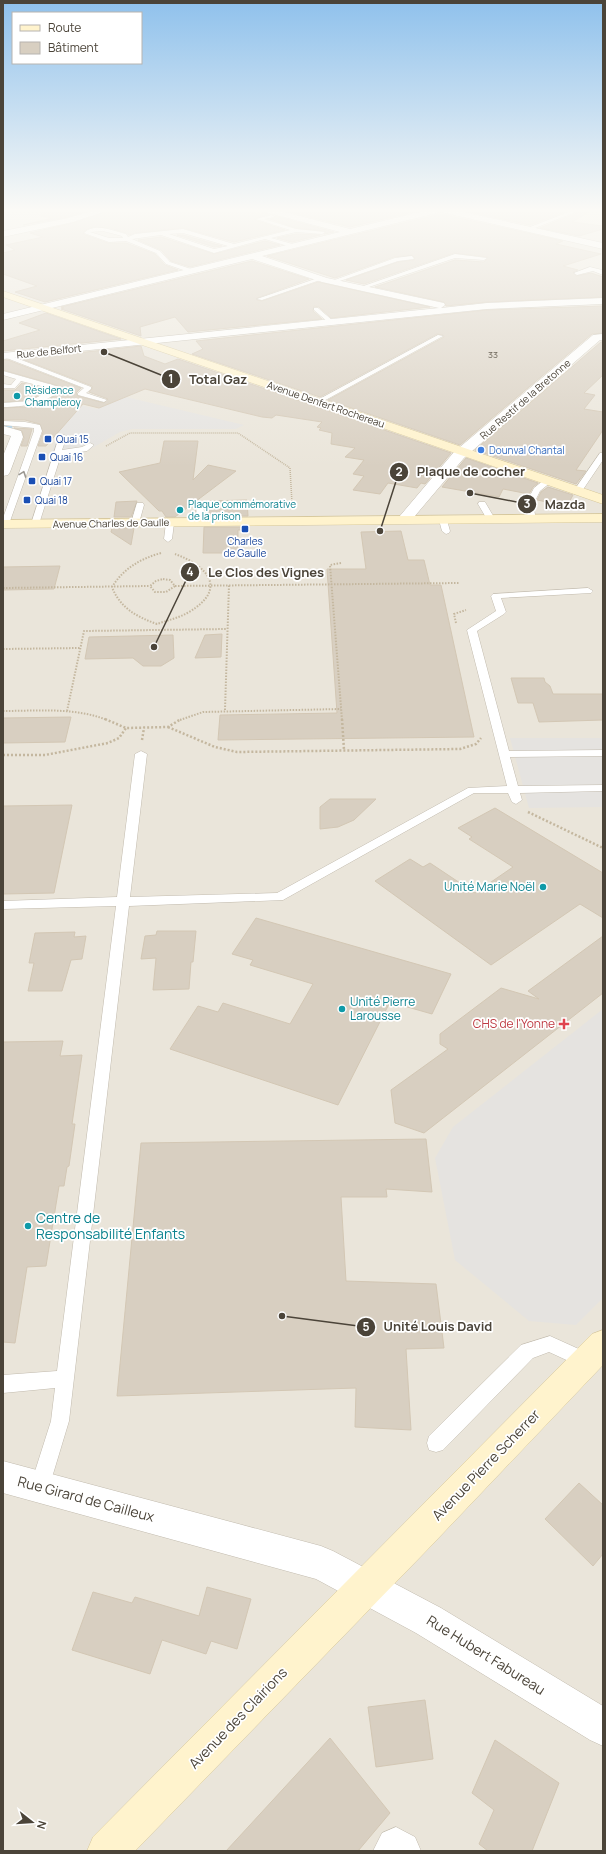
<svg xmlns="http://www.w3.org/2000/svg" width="606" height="1854" font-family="Manrope,sans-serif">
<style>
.residential{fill:#eae5da}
.education{fill:#efe8d6}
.parking{fill:#e5e3e0}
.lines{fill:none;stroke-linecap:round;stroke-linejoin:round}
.stream{stroke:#a9d4f2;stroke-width:4.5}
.building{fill:#d8cfc1;stroke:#d3c7b4}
.lane-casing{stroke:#c2bbae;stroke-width:1}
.street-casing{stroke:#c2bbae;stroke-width:1}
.secondary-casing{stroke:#d6c79b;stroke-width:1}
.path-far2{stroke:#c4b79f;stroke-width:1.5;stroke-dasharray:1 1;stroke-linecap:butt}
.path-far1{stroke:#c4b79f;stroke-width:2;stroke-dasharray:1.5 1.5;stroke-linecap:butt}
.path{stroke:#c4b79f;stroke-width:2.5;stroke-dasharray:2 2;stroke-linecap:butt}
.lane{fill:#fff;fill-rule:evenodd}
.street{fill:#fff;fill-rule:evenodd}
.secondary{fill:#fff3cd;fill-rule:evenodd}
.oneway{stroke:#9c9892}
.culture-dot{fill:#0f9aa8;stroke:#fff;stroke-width:1.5}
.transit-dot{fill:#1a4fb4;stroke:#fff;stroke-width:1.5}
.shop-dot{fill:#3f7fe0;stroke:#fff;stroke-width:1.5}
.health-dot{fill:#e0444e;stroke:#fff;stroke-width:1.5}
.labels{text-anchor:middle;stroke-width:3.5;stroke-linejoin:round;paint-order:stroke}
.far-number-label{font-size:9px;fill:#6e675b}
.far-street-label{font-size:10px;fill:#4b4439;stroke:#fff}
.far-culture-label{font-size:10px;fill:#0d838f;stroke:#fff;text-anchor:start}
.far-transit-label{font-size:10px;fill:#164399;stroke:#fff;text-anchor:start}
.far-shop-label{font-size:10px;fill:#366cbe;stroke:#fff;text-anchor:start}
.culture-label{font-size:12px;fill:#0d838f;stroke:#fff;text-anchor:end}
.health-label{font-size:12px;fill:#be3a42;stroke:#fff;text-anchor:end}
.near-culture-label{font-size:14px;fill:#0d838f;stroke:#fff;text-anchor:start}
.near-street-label{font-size:14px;fill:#4b4439;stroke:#fff}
.leader{fill:none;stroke:#4b4439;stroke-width:1.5}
.callout-dot{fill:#4b4439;stroke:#fff;stroke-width:1.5}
.mark-label{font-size:12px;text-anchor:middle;font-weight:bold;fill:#fff}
.callout-label{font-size:13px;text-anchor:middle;font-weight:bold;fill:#4b4439;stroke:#fff;stroke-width:3.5;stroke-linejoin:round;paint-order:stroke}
</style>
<rect width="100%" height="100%" fill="#f6f3ec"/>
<path class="residential" d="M3 208H603V1851H3Z"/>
<path class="education" d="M584 208H603V232L552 225 569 214Z"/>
<path class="parking" d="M126 397 244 425 236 429H132L120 432 82 454 69 457 60 462H49L59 427 71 419 44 412 66 402 97 409Z
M510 738H603V807L529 808Z
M603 1009V1298L576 1325 529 1321 455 1260 435 1158 453 1127Z"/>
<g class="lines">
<path class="stream" d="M3 427H10"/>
</g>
<path class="building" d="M42 208H99L68 217 23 225 53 218 41 216Z
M116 208H224L225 213 241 209 262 215V213L268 214 256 218 255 220 285 230 234 242 183 228 135 233 129 235 126 233 110 228 93 227 87 229 83 234 108 243H126L155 254 165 265 178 270 45 302 15 292 37 286 3 274V253L15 250 6 245 43 237 30 233 73 223Z
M274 208H430L350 227Z
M452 208H576L530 225Z
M584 208H596L572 222 603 226V229L579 236 540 228 584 210Z
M441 214 563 241 556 244 601 254 563 266 578 270 573 272 576 276 591 273 603 277V297L487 302 446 306 444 302 375 287 455 260 484 262 488 257 454 253 364 284 346 280 398 262 414 260 415 258 412 255 394 257 335 278 267 256Z
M275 216 334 232 324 234 326 232 325 231 296 228 270 219 274 218Z
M296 234 320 235 292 242 277 238Z
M177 235H183L222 246 214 247Z
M161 237 214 254 265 241 280 245 190 267 171 261 161 250 138 240Z
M252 261 309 279 257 298V300L262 301 318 282 430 307 331 318 319 307 314 306 313 311 322 319 188 332 175 317 140 327 141 336 61 309 64 308 61 307Z
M603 306V333L592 334 460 445 328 400 444 337 443 335 437 334 320 397 192 354 203 349 196 341 487 310Z
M46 313 121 339 3 351V341L40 330 19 323Z
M601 342H603V375L584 393 595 395 584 409 603 412V430L576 470 586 471 576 484 475 450Z
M141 346 144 356 165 364 178 359 451 453 425 484 421 483 417 488 388 483 380 494 353 490 364 476 353 474 364 460 345 457 355 448 331 444 332 433 319 430 321 428 317 427 322 422 276 415 272 418 262 417 145 389 99 408 83 404 46 446H38L43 432 40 424 25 420H3V408L27 407 42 403 56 395 62 389 56 385 3 370V360H8L81 388 76 393 78 396 104 403 108 399 89 392 92 389V386L22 359Z
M22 383 49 390 30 400 3 402V390H15Z
M14 428 32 429 27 446H21L24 438 22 431Z
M164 441H198L193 480 208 465 236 471 175 517H166L162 511H159L119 472 160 463Z
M466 458 538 483 533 487 529 494 503 489 499 497 442 487Z
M548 487 573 495 567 506 537 500 541 492Z
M247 500 248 516H206V501Z
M137 501 131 517H114L116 502Z
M204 527H249V530H238V553H203Z
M112 528H134L131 545 111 532Z
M401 531 408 560H424L430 585H441L474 737 218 740 220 715 337 713 327 569H366L361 532Z
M60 566 54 589 3 590V567Z
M222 634 221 657 195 658 205 635Z
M173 635 174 658 161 666H143L133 658 85 659 89 637Z
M511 678H544L545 682 550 686 553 694H603V720L539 722 533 703H518Z
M71 717 65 742 3 743V718Z
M330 799H376L354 820 338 827 320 829V807Z
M72 805 54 893 3 894V806Z
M495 808 603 873V918L580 904 491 965 375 881 410 859 423 867 430 863 475 893 513 867 469 839 472 837 458 828Z
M256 918 451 974 432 1014 390 1002 338 1105 170 1049 198 1006 218 1012 223 1003 290 1024 313 984 250 965 253 960 232 954Z
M157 931H196L193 962H191L189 989 153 990 156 958 141 959 145 936 156 935Z
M75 932 74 937 86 936 82 959 71 960 62 991H28L34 963H29L35 933Z
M603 936V993L424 1133 395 1123 391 1090 448 1049 440 1044V1034L501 988 539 999 528 991Z
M63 1041 60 1056 82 1055 72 1124H75L69 1166 67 1167 64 1186H59L46 1266 27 1267 15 1343 3 1342V1042Z
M426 1139 432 1192 386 1189 387 1197H341L346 1281 436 1284 444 1348 406 1349 411 1430 355 1427 356 1388 117 1396 141 1143Z
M579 1483 603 1505V1554L593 1566 545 1519Z
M207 1587 251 1599 237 1649 211 1641 206 1654 162 1640 150 1674 72 1650 93 1592 132 1603 135 1597 199 1616Z
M425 1700 433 1759 376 1767 368 1707Z
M330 1738 390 1813 358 1851H226Z
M495 1740 559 1783 532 1851H488L479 1844 494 1810 472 1793Z"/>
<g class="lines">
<g class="lane-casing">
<path id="lane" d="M579 208 583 209 530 230 525 229Z
M272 215 274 217 264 219 296 229 325 232 322 234 296 232 271 238 296 245 294 248 265 239 214 253 161 235 132 239 160 251 170 262 194 270 195 271 192 273 166 264 156 253 126 241 109 242 84 233C94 222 114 231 126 234L128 237 135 234 183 229 234 244 290 230 256 219ZM103 231 122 236 123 238H109L90 232ZM183 233 228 246 214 249 169 234Z
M455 254 487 258 484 260 455 258 363 289 358 288Z
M412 256 414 259 398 261 334 283 329 282 395 258Z
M590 267 602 270 603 275 593 271 577 275 574 273Z
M318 278 323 279 262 300 257 299Z
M314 308H318L333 321V323H329L314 310Z
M438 335 443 336 320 403 314 402Z
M6 354 91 387V389L86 393 107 400 104 402 78 395V393L84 388 4 357V355Z
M3 371 56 386 61 389C46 404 24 407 3 407V403L30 401 53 389 21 381 15 388H3V384L11 385 16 379 3 375Z
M3 421 25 422 40 425 42 431 9 524 5 527 3 526V518L34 431V428L3 425Z
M60 434 67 436 62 450 82 447 90 443 94 445 87 451 61 455 39 524 35 527 32 526 31 524Z
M600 453H603V460L580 494H574L573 492Z
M544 480H547L551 482 540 491 533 505 536 519 535 521H529L525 505 534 488Z
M196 502H199L203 504 205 522 204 524 201 525 197 522Z
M479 502H485L495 519 494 521H488L478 504Z
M137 503H143L144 505 139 523 135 526 131 523Z
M443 517 447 520 450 531 449 533 446 534 442 531 439 520Z
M170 520 174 523 172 539 168 542 164 539 166 523Z
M588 588 593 591 591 593 501 598 506 612 504 614 477 631 509 751 603 750V756L510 757 518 786 603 785V791L520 793 522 800 516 804 512 802 508 793H474L283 900 129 906 69 1421 47 1494 40 1497 33 1494 30 1487 51 1421 55 1388 3 1393V1375L57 1371 116 906 3 909V901L117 897 135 754 141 751 147 754 130 897 277 893 468 788 507 786 467 630 496 611 491 596 493 594Z
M550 1336 592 1355 595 1361 592 1367 586 1369 549 1352 533 1358 443 1450 436 1452 429 1450 427 1443 429 1436 521 1345Z"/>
</g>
<g class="street-casing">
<path id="street" d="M103 208H115L73 222 3 237V231L68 218Z
M257 208H269L350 229 432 209 431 208H451L450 209 603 243V249L441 212 262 256 327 278 444 303 445 305 441 308 487 303 603 298V304L487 309 3 359V353L439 308 322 282 252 259 3 320V314L340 232 258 210Z
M603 334V340H600L464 458 409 523H399L397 520 399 517 454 452 593 335Z
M3 426 21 431 23 437 10 472 8 475 3 476V456L11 436 3 434Z
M3 1461 321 1546 333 1551 441 1608 603 1706V1746L590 1740 416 1633 316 1579 3 1493Z
M396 1827 415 1837 421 1851H373L382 1833Z"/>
</g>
<g class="secondary-casing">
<path id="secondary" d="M3 291 603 495V504L3 297Z
M603 514V522L3 528V520Z
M603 1330V1365L429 1548 135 1851H87L93 1837 592 1334Z"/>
</g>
<path class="path-far2" d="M106 446 130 433H238L290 468 292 503"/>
<path class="path-far1" d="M292 502V505
M161 553C140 559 124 568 112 587 120 608 137 617 157 624 168 620 179 618 189 612 228 589 208 566 175 554
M341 563 330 565 342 720
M163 579 170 580 175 586 166 592H155L150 586 156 581Z
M175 586 459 583
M3 588 150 586
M456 623 454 614 466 610
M3 649 80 648
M225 710 229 585
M3 711C37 711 75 707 107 720
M67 711 84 631 227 629
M180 720 203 712 341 709"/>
<path class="path" d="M105 719 126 728 168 727 181 719
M342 719 344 750
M168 727 215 747 237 752 460 749 476 744 481 738
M142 740 144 728
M3 755H45L108 743 119 738 126 728
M528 812 603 848"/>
<use href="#lane" class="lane"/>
<use href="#street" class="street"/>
<use href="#secondary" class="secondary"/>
</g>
<defs><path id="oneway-chevron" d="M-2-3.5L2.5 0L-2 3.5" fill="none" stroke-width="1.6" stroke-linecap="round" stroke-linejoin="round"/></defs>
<use class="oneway" href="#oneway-chevron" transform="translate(23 474) rotate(-70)"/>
<linearGradient id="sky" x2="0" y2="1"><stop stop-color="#8fc1ec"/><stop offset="0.45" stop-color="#fbfaf6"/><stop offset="1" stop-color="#fbfaf6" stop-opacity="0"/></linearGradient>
<rect width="606" height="467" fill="url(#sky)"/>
<g class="culture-dot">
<circle cx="17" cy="396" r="4"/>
<circle cx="180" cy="510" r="4"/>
<circle cx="543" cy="887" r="4"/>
<circle cx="342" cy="1009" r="4"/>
<circle cx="28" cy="1226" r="4"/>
</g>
<g class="transit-dot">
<rect x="44" y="435" width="8" height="8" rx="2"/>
<rect x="38" y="453" width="8" height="8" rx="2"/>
<rect x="28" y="477" width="8" height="8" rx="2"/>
<rect x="23" y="496" width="8" height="8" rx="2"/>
<rect x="241" y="525" width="8" height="8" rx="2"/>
</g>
<circle class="shop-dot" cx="481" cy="450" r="4"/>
<path class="health-dot" d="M562 1018h4v4h4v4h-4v4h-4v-4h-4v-4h4z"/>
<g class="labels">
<g class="far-number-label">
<text x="493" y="358">33</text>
</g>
<g class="far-street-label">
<text transform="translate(49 351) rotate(-6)" y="4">Rue de Belfort</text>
<text transform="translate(525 399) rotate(-41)" y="4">Rue Restif de la Bretonne</text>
<text transform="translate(326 404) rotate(19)" y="4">Avenue Denfert Rochereau</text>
<text transform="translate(111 523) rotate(-1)" y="4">Avenue Charles de Gaulle</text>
</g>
<g class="far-culture-label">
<text x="25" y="394">Résidence<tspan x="25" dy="12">Champleroy</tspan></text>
<text x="188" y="508">Plaque commémorative<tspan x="188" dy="12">de la prison</tspan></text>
</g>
<g class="far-transit-label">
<text x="56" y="443">Quai 15</text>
<text x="50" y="461">Quai 16</text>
<text x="40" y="485">Quai 17</text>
<text x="35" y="504">Quai 18</text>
<text x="245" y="545" text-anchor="middle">Charles<tspan x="245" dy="12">de Gaulle</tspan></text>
</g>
<g class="far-shop-label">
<text x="489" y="454">Dounval Chantal</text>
</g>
<g class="culture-label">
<text x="535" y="891">Unité Marie Noël</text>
<text x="350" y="1006" text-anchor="start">Unité Pierre<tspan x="350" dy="14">Larousse</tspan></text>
</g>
<g class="health-label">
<text x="555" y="1028">CHS de l'Yonne</text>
</g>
<g class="near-culture-label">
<text x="36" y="1223">Centre de<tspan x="36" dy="16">Responsabilité Enfants</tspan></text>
</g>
<g class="near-street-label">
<text transform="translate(486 1465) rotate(-46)" y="5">Avenue Pierre Scherrer</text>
<text transform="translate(86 1499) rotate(15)" y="5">Rue Girard de Cailleux</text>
<text transform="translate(486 1655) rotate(32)" y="5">Rue Hubert Fabureau</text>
<text transform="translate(238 1718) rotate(-46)" y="5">Avenue des Clairions</text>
</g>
</g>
<path class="leader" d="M104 352L171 379M380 531L399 472M470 493L527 504M154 647L190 572M282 1316L366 1327"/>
<g class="callout-dot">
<circle cx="104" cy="352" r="4"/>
<circle cx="380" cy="531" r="4"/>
<circle cx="470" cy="493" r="4"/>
<circle cx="154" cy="647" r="4"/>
<circle cx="282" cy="1316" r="4"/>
<circle cx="171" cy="379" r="10"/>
<circle cx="399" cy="472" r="10"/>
<circle cx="527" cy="504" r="10"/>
<circle cx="190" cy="572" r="10"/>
<circle cx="366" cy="1327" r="10"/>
</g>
<g class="mark-label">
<text x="171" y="383">1</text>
<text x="399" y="476">2</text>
<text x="527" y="508">3</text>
<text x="190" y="576">4</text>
<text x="366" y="1331">5</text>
</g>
<g class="callout-label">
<text x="218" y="384">Total Gaz</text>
<text x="471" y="476">Plaque de cocher</text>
<text x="565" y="509">Mazda</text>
<text x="266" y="577">Le Clos des Vignes</text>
<text x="438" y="1331">Unité Louis David</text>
</g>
<rect width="606" height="1854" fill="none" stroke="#4b4439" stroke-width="8"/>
<rect x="12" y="12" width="130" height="52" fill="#ffffff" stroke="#b7b4b0"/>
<rect x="20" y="25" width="20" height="6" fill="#fff3cd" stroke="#b7b4b0"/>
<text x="48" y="32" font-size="12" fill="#4b4439">Route</text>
<rect x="20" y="42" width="20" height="12" fill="#d8cfc1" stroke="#b7b4b0"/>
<text x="48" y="52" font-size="12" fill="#4b4439">Bâtiment</text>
<g transform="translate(32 1822) rotate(107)" stroke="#ffffff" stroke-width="3" paint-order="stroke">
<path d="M0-3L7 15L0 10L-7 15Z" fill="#4b4439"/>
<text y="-6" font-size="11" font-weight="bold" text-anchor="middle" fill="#4b4439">N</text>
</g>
</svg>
